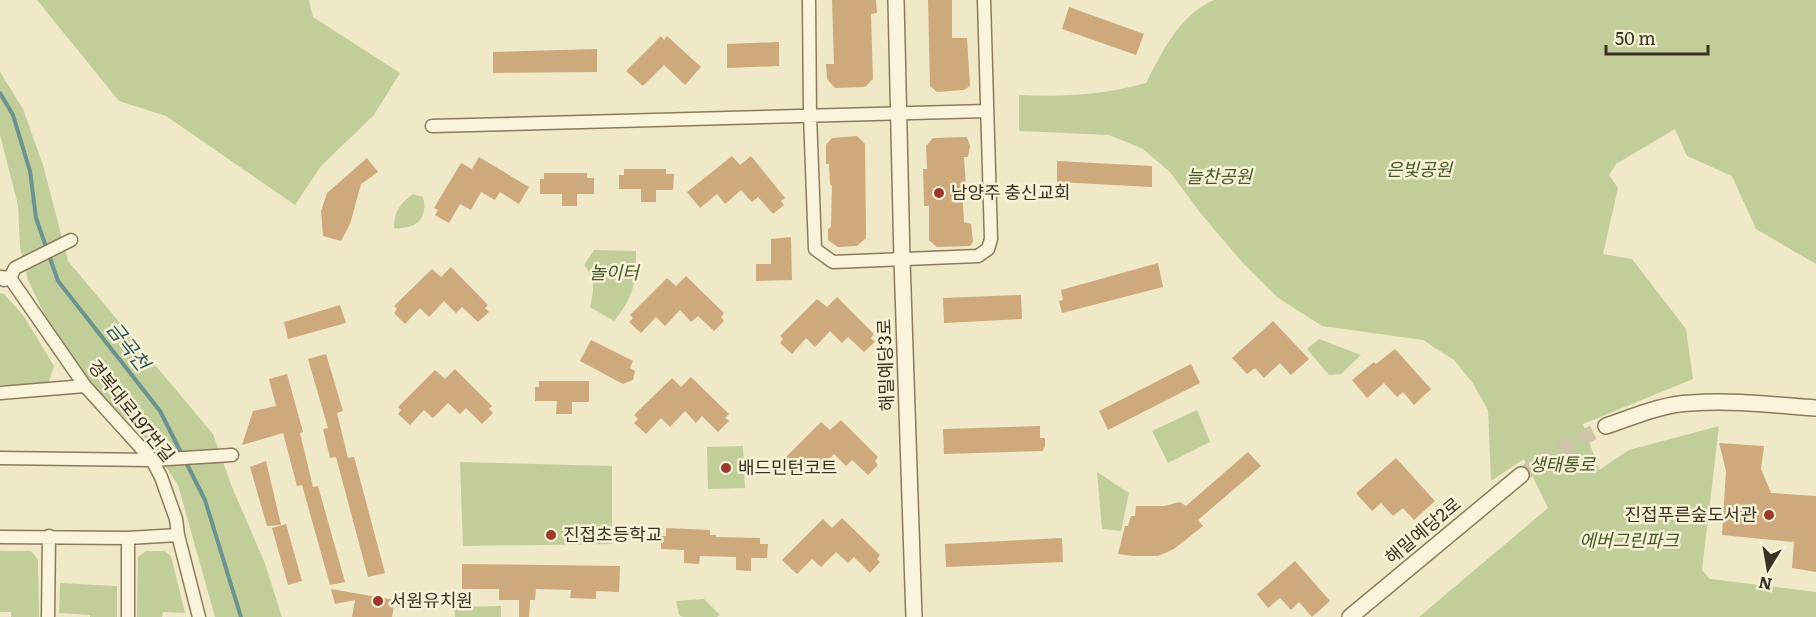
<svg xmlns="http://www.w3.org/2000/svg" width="1816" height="617" font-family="Literata,'Noto Sans KR',serif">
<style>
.green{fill:#c1ce9a}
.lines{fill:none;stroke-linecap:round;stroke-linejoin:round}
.stream{stroke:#6e928e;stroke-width:4}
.building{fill:#cea97c}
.tertiary-tunnel{stroke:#cbc4a6;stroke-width:15;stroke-dasharray:15 8;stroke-linecap:butt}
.minor-casing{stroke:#8b7b5c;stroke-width:15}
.tertiary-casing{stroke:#8b7b5c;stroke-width:18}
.minor{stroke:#f9f4db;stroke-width:12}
.tertiary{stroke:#f9f4db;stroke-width:15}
.poi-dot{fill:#9b392b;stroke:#f6f1d7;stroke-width:2}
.labels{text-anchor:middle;stroke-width:5;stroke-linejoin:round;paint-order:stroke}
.park-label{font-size:18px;font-style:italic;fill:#455826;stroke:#f6f1d7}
.poi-label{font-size:18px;fill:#3b3120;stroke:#f6f1d7;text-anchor:start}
.street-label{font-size:18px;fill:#3b3120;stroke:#f6f1d7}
.water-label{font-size:20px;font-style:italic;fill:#2f585b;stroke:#f6f1d7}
</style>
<rect width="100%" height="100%" fill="#efe9c7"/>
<path class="green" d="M37 0H309L313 17 400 73 374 115 321 166 295 205 166 116 119 101Z
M1214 0H1816V264L1756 229 1732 176 1687 156 1675 129 1616 164 1609 175 1618 188 1603 254 1632 259 1686 329 1693 379 1583 424 1599 470 1629 450 1719 426 1702 570 1710 579 1816 592V617H1419L1548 508 1524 459 1491 481 1488 410 1472 382 1454 360 1423 340 1322 326 1277 297 1242 262 1202 215 1170 172 1143 149 1109 135 1019 131V95C1063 97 1103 95 1146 83 1162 52 1180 14 1214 0Z
M0 72 23 109 43 165 68 261 213 434 232 487 264 561 282 617H215L178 485 150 443 91 384 48 322 28 280 20 247 18 205 0 135Z
M413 194 423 197C429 220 414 230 394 228 394 212 400 203 413 194Z
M594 250 636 251C636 282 634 297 614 321L590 307C594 289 596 280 584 265Z
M0 293 4 294 23 315 54 366 48 384 0 385Z
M1319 339 1361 355 1341 374 1329 375 1307 349Z
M1197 410 1210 442 1168 463 1152 431Z
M743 446 745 488 708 489 707 447Z
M460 462 612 466V544L463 546Z
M1097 472 1129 493 1121 531 1102 529Z
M0 551H31L38 560 39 617H11V612H0Z
M146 551H164L171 556 185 613 163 612 162 617H137L138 557Z
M60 583 117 586V617H90V615L59 613Z
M704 599 720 615 717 617H683L679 615 676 601Z
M501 606V617H455L454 607Z"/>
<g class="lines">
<path class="stream" d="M0 93 13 115 30 171 36 218 58 281 160 411 205 500 241 617"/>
</g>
<path class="building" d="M832 0H876L877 13 871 14 873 79 865 87 835 88 827 79 826 64H834Z
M928 0H952V38H967L970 86 964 90 937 92 930 86Z
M1069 7 1144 34 1136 55 1062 29Z
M661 36 664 40 667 36 701 67 685 85 664 65 643 86 626 71Z
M779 42V66L727 68V44Z
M597 49V72L493 73V52Z
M857 136 865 144 866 238 857 246 838 247 828 240V229L831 227 832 186 830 184 829 164H826V145L832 138Z
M967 137 970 146 968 157H964L966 189H962L964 222 971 224 973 242 970 246 937 247 929 240V206H924L923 169H927L926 146 933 138Z
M732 156 740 165 751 156 785 198 781 201 784 205 773 214 758 197 752 202 741 190 725 204 717 194 700 208 687 192Z
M479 157 529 187 519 204 500 192 495 200 481 192 471 210 460 204 449 223 435 215 438 210 434 208 461 163 472 169Z
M367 158 378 172 361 184 350 224 341 241 323 236 321 211 327 193Z
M1057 161 1152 166V187L1057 182Z
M624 169H666V174H674L673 190H656V202H641V189H619V175H624Z
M544 173H587V178H594V194H577V206H562V194H540V179H544Z
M791 237 792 280 756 281V264H771V239Z
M1158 263 1163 287 1062 313 1059 301 1063 300 1061 290Z
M451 267 488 305 485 308 489 312 478 322 462 307 456 313 444 301 429 317 420 308 405 324 394 313 397 309 394 306 432 269 441 277Z
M686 276 724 313 721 317 724 321 714 331 698 316 691 322 680 310 665 326 656 317 641 333 629 322 633 318 630 315 667 278 676 286Z
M1021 295 1022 319 944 323 943 298Z
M837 297 874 334 871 338 875 342 864 352 848 337 842 343 830 331 815 347 806 338 792 354 780 343 783 339 780 336 817 299 827 307Z
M340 305 346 323 288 339 284 322Z
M1273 321 1309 359 1291 375 1280 363 1264 378 1255 368 1247 374 1232 358Z
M591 340 633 361 630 368 635 371 633 380 623 384 580 361Z
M1395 349 1431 389 1414 405 1403 392 1397 397 1384 383 1367 398 1352 380 1374 362 1376 364Z
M326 354 343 411 337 413 348 458 354 457 385 573 368 577 336 457 330 458 323 429 328 428 308 359Z
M1191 364 1200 383 1108 430 1099 411Z
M455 369 492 406 489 409 493 413 482 424 466 408 460 414 448 403 433 418 424 410 410 425 398 414 401 410 398 407 435 370 445 379Z
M287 374 303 432 300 433 313 487 318 486 345 582 330 585 302 485 297 486 283 433 242 445 253 411 276 406 269 379Z
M691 377 729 414 725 418 729 421 718 432 702 416 696 423 685 411 670 427 661 418 646 434 634 423 638 419 634 415 672 378 681 387Z
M539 381H589V402H572V414H556L557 401H535V387H539Z
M841 420 878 457 875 461 878 465 868 475 852 460 846 466 834 454 819 470 810 461 795 477 784 465 787 462 784 459 821 422 830 430Z
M1040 426V438H1045V446L1043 451 944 454 943 429Z
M1719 443 1764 446 1761 469 1771 493 1816 496V572L1792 568 1794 542 1722 535 1726 471Z
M1248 452 1261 466 1198 520 1203 526 1174 549 1158 556H1132L1118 554 1125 526H1128L1131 516H1135L1136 506H1164L1180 502 1186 506Z
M1396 458 1435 501 1414 520 1403 508 1393 516 1381 503 1372 511 1356 493Z
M266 461 281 525 267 526 250 467Z
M842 518 880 555 877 559 880 562 870 573 854 557 848 563 836 552 821 567 812 559 797 574 782 560 823 519 832 528Z
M286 524 302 581 288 585 272 528Z
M666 528 710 530V535H716V537L760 538V544H768L767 558H751V571L736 570V557L700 556 699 564 684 563V550L661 549V536H666Z
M1062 538 1063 562 946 567 945 544Z
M1295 561 1330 601 1312 617 1299 602 1291 610 1280 598 1268 608 1257 594Z
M462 564 620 566 619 592 596 591V599L570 598 571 590 536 589 535 600H530L529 617H519V600H499V589H462Z
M331 589 395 600 392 617H352L355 600 335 604Z"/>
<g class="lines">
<path class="tertiary-tunnel" d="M1521 475 1562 448 1606 426"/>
<g class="minor-casing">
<path id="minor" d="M809 0 810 114 815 249 833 262 978 256 988 249 991 239 984 0
M432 126 987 111
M0 277 10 278 85 386 152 460 161 477 176 519 178 535 199 617
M4 280 10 278 15 268 71 240
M0 393 85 386
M0 458 152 460 232 455
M0 537 128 538 178 535
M128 538V617
M48 617 49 536"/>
</g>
<g class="tertiary-casing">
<path id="tertiary" d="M896 0 902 260 914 617
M1606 426C1633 417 1662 404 1691 403 1733 400 1774 405 1816 408
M1350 617 1521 475"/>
</g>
<use href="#minor" class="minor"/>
<use href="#tertiary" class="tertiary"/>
</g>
<g class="poi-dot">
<circle cx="939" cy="193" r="6"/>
<circle cx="726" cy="468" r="6"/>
<circle cx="1769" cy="515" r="6"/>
<circle cx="551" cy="535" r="6"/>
<circle cx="378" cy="601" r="6"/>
</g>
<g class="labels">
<g class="park-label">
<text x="1419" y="176">은빛공원</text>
<text x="1219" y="183">늘찬공원</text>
<text x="614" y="279">놀이터</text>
<text x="1562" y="471">생태통로</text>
<text x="1629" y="547">에버그린파크</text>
</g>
<g class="poi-label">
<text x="951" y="199">남양주 충신교회</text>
<text x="738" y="474">배드민턴코트</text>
<text x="1757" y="521" text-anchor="end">진접푸른숲도서관</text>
<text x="563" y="541">진접초등학교</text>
<text x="390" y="607">서원유치원</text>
</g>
<g class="street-label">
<text transform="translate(886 365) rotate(-92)" y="6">해밀예당3로</text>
<text transform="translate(131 411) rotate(51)" y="6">경복대로197번길</text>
<text transform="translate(1423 531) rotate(-40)" y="6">해밀예당2로</text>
</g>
<g class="water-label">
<text transform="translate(128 346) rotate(52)" y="7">금곡천</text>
</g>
</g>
<g transform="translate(1768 569) rotate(191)" stroke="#f6f1d7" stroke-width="4.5" paint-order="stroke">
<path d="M0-4.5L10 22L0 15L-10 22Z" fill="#3b3120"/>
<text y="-9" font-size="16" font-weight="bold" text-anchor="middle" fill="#3b3120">N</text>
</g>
<path d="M1606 45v9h102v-9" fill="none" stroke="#3b3120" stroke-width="3"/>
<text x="1615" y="45" font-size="18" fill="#3b3120" stroke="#f6f1d7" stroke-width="4.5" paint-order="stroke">50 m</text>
</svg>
